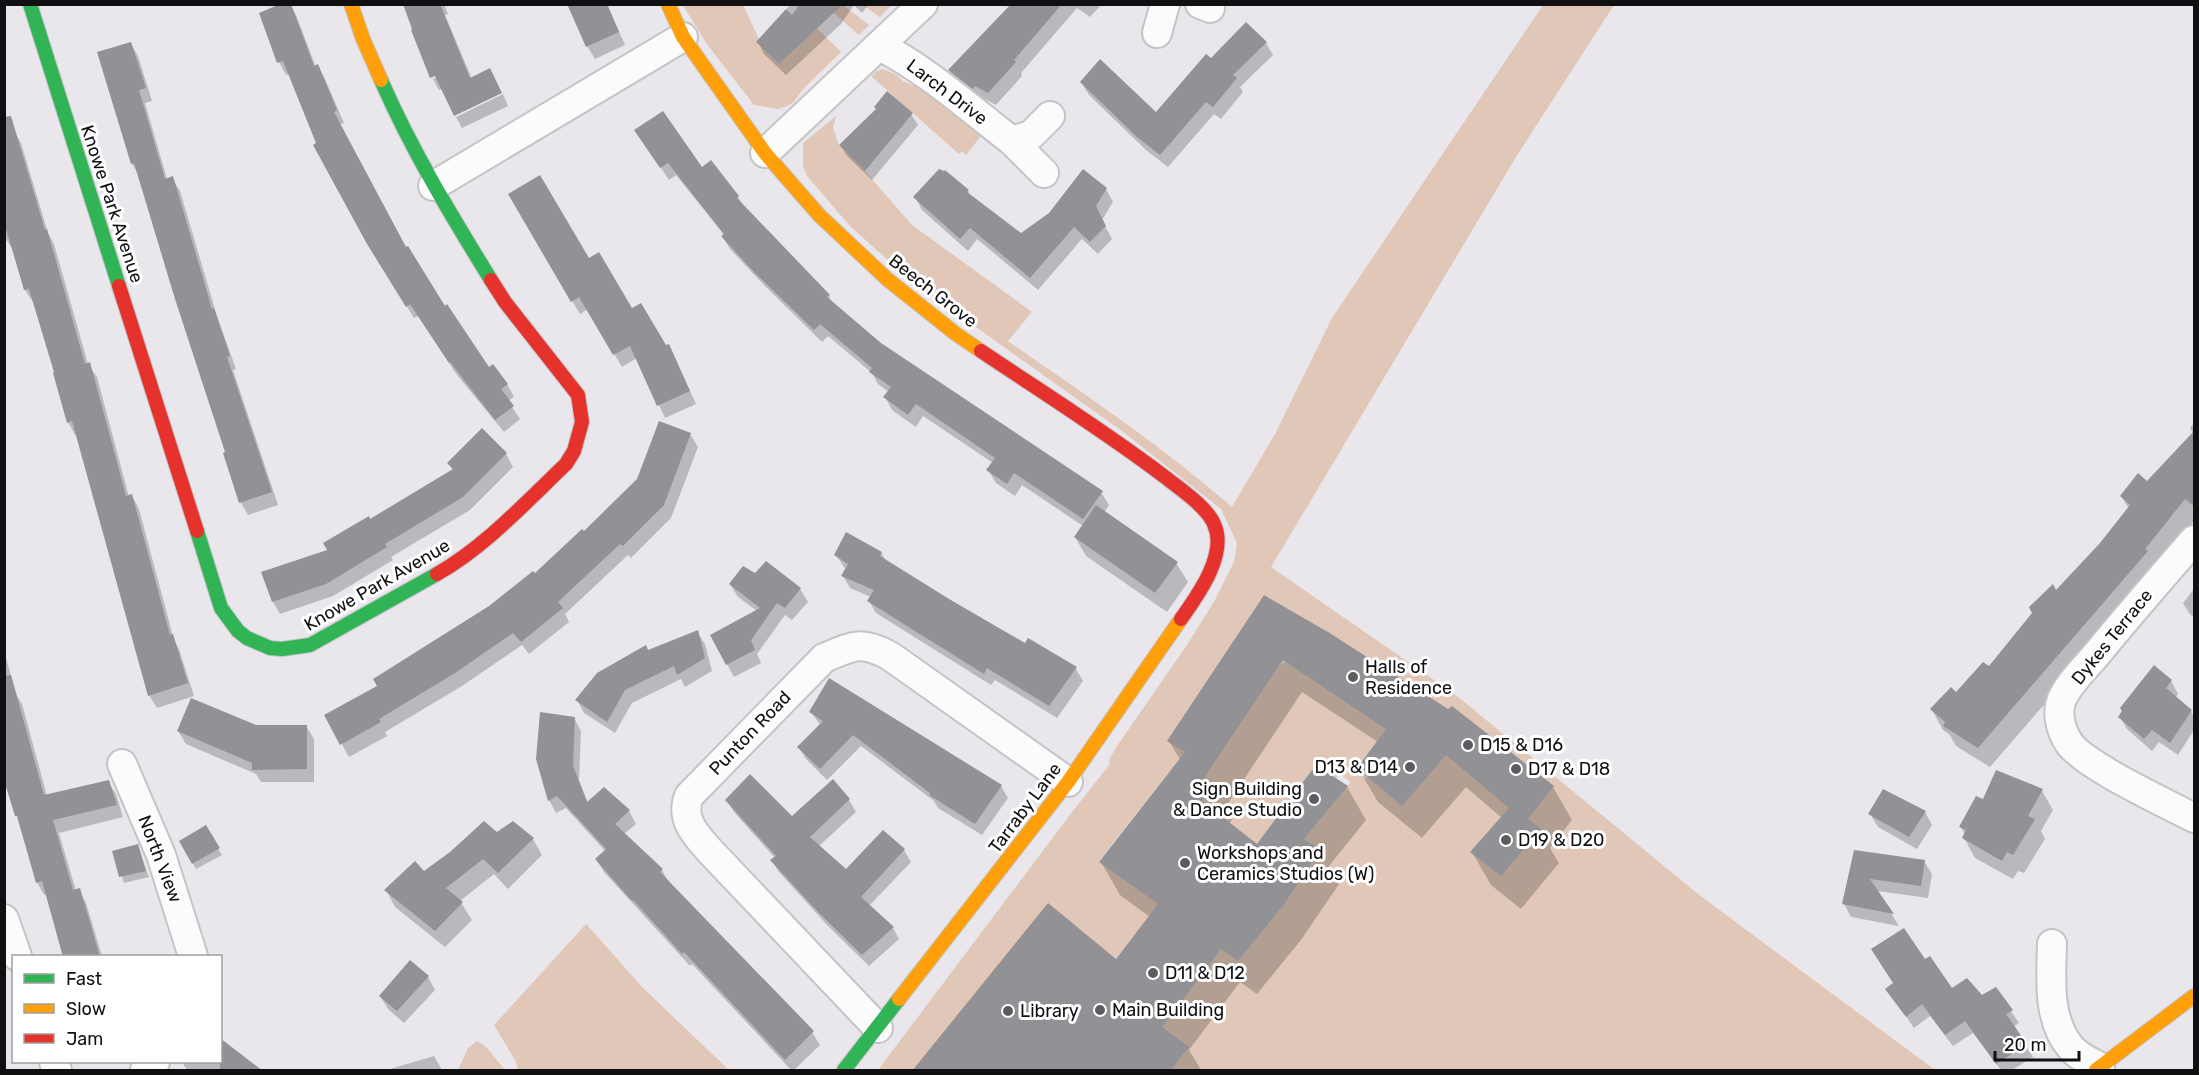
<svg xmlns="http://www.w3.org/2000/svg" width="2199" height="1075" font-family="Rubik,sans-serif">
<style>
.green{fill:#e0c7b7;fill-rule:evenodd}
.shadow{fill:#0003}
.building{fill:#929195}
.lines{fill:none;stroke-linecap:round;stroke-linejoin:round}
.street-casing{stroke:#c4c4c7;stroke-width:32}
.fast-casing{stroke:#c4c4c7;stroke-width:16}
.slow-casing{stroke:#c4c4c7;stroke-width:16}
.jam-casing{stroke:#c4c4c7;stroke-width:16}
.street{stroke:#fcfbfc;stroke-width:28}
.fast{stroke:#30b455;stroke-width:14}
.slow{stroke:#ff9f0a;stroke-width:14}
.jam{stroke:#e5322d;stroke-width:14}
.poi-dot{fill:#5c5b5e;stroke:#fff;stroke-width:2}
.labels{text-anchor:middle;stroke-width:6;stroke-linejoin:round;paint-order:stroke}
.street-label{font-size:18px;fill:#100f12;stroke:#fff}
.poi-label{font-size:18px;fill:#100f12;stroke:#fff;text-anchor:start}
</style>
<rect width="100%" height="100%" fill="#e9e7ec"/>
<path class="green" d="M683 5H743L759 39 756 42 779 64 817 28 841 52 804 88 793 103 787 106 778 109 754 105 706 43Z
M825 5H843L869 25 859 35Z
M863 5H892L880 17Z
M1543 5H1614L1516 157 1271 567 1457 696 1698 894 1935 1070H878L1072 812 1110 764 1109 760 1117 746 1189 642 1215 600 1234 562 1237 543 1221 509 1122 431 911 281 850 226 807 176 803 166V143L836 116 833 128 839 145 865 171 912 225 1032 312 1008 341C1084 394 1162 446 1232 507L1275 434 1332 318ZM1264 595 1328 632 1290 665 1285 662 1279 666 1210 768 1168 741ZM1384 732 1397 740 1366 779 1355 770ZM1188 766 1213 785 1202 801 1271 865 1294 833 1321 849 1283 906 1238 961 1099 861 1170 771ZM1322 769 1336 778 1340 774 1351 782 1315 826 1300 817 1268 832 1312 770 1318 774ZM1135 934 1197 980 1110 966Z
M883 69 895 74 904 82 927 90 981 136 966 155 962 151 959 154 871 76 877 71Z
M586 924 643 988 729 1070H518L515 1060 494 1025Z
M477 1041 486 1047 505 1070H458L468 1048Z"/>
<path class="shadow" d="M290 4 296 15 316 67 318 66 325 79 344 123 339 125 406 248 444 308 488 369 507 384 514 397 508 401 520 419 504 432 457 375 418 316 414 318 376 257 318 143 290 74 286 75 279 62Z
M405 4H444L448 14 445 15 472 79 439 90 433 79 442 75Z
M607 4 625 45 595 59 587 46Z
M791 4H869L862 13 854 5 841 24 786 75 764 54 758 42Z
M1013 4H1102L1090 17 1077 8 1021 73 1022 76 996 105 983 98 981 101 957 83 950 70Z
M1266 43 1273 55 1240 87 1243 92 1221 119 1214 114 1168 167 1146 150 1089 95 1081 82 1157 114Z
M131 44 138 56 152 101 145 103 167 179 172 178 180 191 217 316 236 369 233 370 278 505 248 515 241 503 199 365 140 177 132 164 99 53Z
M503 94 508 106 462 128 456 117Z
M911 114 918 125 872 180 847 156 841 146Z
M14 131 21 143 48 233 54 244 88 364 97 377 129 497 132 496 139 509 174 640 179 649 194 696 157 708 149 695 77 434 75 435 68 422 35 302H33L25 290 13 246 11 247 4 236V133Z
M644 143 702 170 738 197 746 210 829 296 833 304 880 344 1101 492 1109 505 1104 513 1176 563 1188 582 1167 612 1086 556 1075 537 1083 526 1022 485 1015 496 996 483 988 470 993 463 923 416 916 427 892 410 885 397 889 392 878 384 872 373 828 336 822 342 765 286 730 249 723 237 724 235 676 175 669 180Z
M1106 189 1113 202 1102 220 1112 239 1098 254 1082 239 1038 290 977 239 968 251 922 210 915 197 968 191 972 198 1021 235Z
M510 195 588 260 666 347 669 346 696 404 665 418 637 358 622 367 588 309 580 314Z
M2194 423V521L2156 569 2159 572 1990 767 1956 746 1950 735 1943 730 1932 710 1956 694 1989 669 2101 544 2129 509 2121 496 2147 483 2194 435 2190 428Z
M690 434 698 447 671 518 631 558 628 555 565 614 569 622 529 654 522 645 462 686 385 732 387 736 349 757 326 716 379 687 534 575 584 534Z
M506 454 513 467 470 510 391 557 393 560 333 596 280 614 273 602 263 573 329 551 453 470 449 463Z
M881 553 886 561 1025 645 1076 669 1083 681 1057 718 995 680 991 685 876 613 869 601 871 597 850 588 843 576 846 570 836 555Z
M767 563 800 589 808 602 792 620 785 615 757 654 761 663 734 677 727 664 757 611 738 597 730 584 755 575Z
M2194 589V618L2189 613 2183 603Z
M1264 597 1553 787 1572 820 1550 848 1559 863 1521 909 1491 885 1472 852 1502 818 1466 787 1422 838 1378 802 1358 768 1378 742 1302 692 1225 808 1232 820 1229 824 1258 846 1347 787 1366 820 1329 866 1339 884 1301 940 1257 994 1240 982 1189 1050 1201 1070H914L1116 961 1150 917 1120 895 1101 862 1181 761 1169 741Z
M697 632 705 644 712 671 685 687 681 679 632 703 615 733 584 713 577 700 648 652Z
M4 651 17 696 22 704 47 796 108 782 116 794 123 817 59 833 76 891 79 890 86 903 102 956H66L48 894 44 895 37 882 4 774Z
M829 680 1001 786 1008 798 982 835 938 808 934 801 861 746 827 780 806 759 799 747 821 726 811 712Z
M2171 681 2178 694 2175 698 2191 711 2194 718V730L2178 755 2159 742 2152 751 2127 729 2120 717 2124 711Z
M574 718 581 731 579 780 588 803 629 811 636 824 624 834 662 870 670 884 812 1032 820 1045 794 1070H791L692 964 690 966 604 872 596 859 605 851 566 808 556 813 549 800 537 758Z
M306 726 314 739V782H261L256 774 186 744 178 731 256 727Z
M832 781 849 800 856 812 818 847 846 871 883 832 904 850 911 862 869 906 893 928 899 939 869 966 828 926 779 872 772 861 775 858 734 812 727 800 792 818Z
M2042 791 2053 810 2041 831 2045 839 2024 873 2018 871 2013 879 1975 858 1964 838 1965 835 1961 827 1984 801Z
M1925 812 1932 825 1917 849 1878 827 1870 814Z
M205 828 222 855 196 869 181 841Z
M497 834 533 839 542 855 508 889 494 874 460 901 472 920 445 947 395 907 386 890 424 873Z
M137 846 149 877 124 883 114 852Z
M1855 852 1924 861 1932 874 1928 898 1877 891 1899 926 1851 917 1844 904Z
M1925 961 1951 990 1982 997 1996 989 2019 1023 2013 1027 2033 1057 2012 1070H2001L1973 1033 1953 1046 1930 1016 1914 1028 1887 989Z
M410 962 428 977 435 990 404 1023 388 1009 380 996Z
M434 1056 442 1070 390 1069Z
M182 1062H220L261 1070H187Z"/>
<path class="building" d="M280 4H291L314 66 318 64 337 110 334 112 406 247 408 246 445 306 447 304 489 367 493 364 508 384 501 389 514 406 495 420 450 362 449 363 410 304 406 307 367 244 313 145 316 143 283 61 277 63 259 13Z
M403 4H440L470 78 490 68 502 93 454 116 435 76 430 78 411 30 412 29Z
M567 4H607L619 32 586 47Z
M800 4H843L779 64 756 42 786 9 792 15Z
M1011 4H1062L1014 60 1016 62 988 93 975 86 973 89 948 70Z
M1246 22 1267 42 1233 75 1237 78 1213 107 1206 102 1160 155 1137 137 1080 82 1100 59 1156 112 1206 54 1211 58Z
M131 42 146 88 139 90 165 179 173 176 212 309 214 308 230 356 227 357 272 492 239 503 223 453 225 452 175 299 134 163 131 164 97 52Z
M887 91 913 113 865 171 839 145 876 109 874 107Z
M663 111 702 167 711 160 739 196 737 198 830 295 827 297 881 343 1103 491 1083 519 1014 473 1007 484 986 470 995 458 916 404 908 415 883 397 891 387 869 372 872 368 820 324 814 330 755 273 721 236 724 234 668 163 660 168 634 130Z
M11 116 45 230 47 229 85 364 90 362 126 496 132 494 170 635 173 634 188 683 148 696 72 421 67 423 53 373 54 372 29 289 24 290 4 222V117Z
M939 169 944 171 945 170 969 190 967 192 1021 233 1049 213 1083 169 1107 188 1096 206 1106 226 1090 242 1074 227 1030 278 970 228 960 239 913 197Z
M540 175 589 258 599 252 632 308 641 303 666 345 669 344 690 391 657 406 630 346 613 355 579 297 571 302 508 194Z
M659 421 691 433 664 505 623 546 620 544 558 602 563 608 521 642 513 633 455 673 379 719 381 722 340 745 324 715 377 686 373 679 489 606 533 571 535 573 582 529 584 531 637 479Z
M482 428 507 453 463 497 385 544 387 547 326 584 272 602 261 572 327 550 323 543 369 516 370 519 453 469 447 463Z
M2194 431V506L2185 499 2145 549 2148 551 1978 748 1943 726 1945 722 1930 709 1951 687 1956 692 1983 662 1989 666 2032 613 2029 607 2053 584 2056 590 2100 543 2130 505 2120 496 2138 473 2147 481Z
M1096 505 1178 562 1155 593 1074 537Z
M846 532 882 552 880 556 949 599 1025 643 1028 638 1077 667 1049 706 987 668 984 674 867 601 874 590 841 576 848 564 834 555Z
M766 561 801 588 785 608 777 603 751 640 755 650 726 665 710 635 760 608 729 584 743 566 755 573Z
M1264 595 1328 632 1448 709 1452 706 1554 786 1528 819 1541 829 1501 876 1470 852 1509 808 1446 755 1402 806 1357 768 1386 729 1283 660 1204 778 1214 786 1202 801 1257 844 1312 770 1318 774 1322 769 1348 786 1304 839 1321 849 1283 906 1238 961 1221 949 1162 1027 1189 1047 1170 1071H912L1048 903 1116 959 1158 904 1099 862 1185 752 1167 741Z
M698 630 705 658 677 675 674 666 625 690 607 722 575 700 597 673 646 645 648 650Z
M2154 665 2172 680 2166 688 2192 710 2170 743 2152 730 2144 739 2118 717 2122 711 2120 708Z
M11 675 44 795 109 780 117 805 53 820 73 890 80 888 100 957H63L42 881 36 883 17 816H15L4 780V676Z
M829 678 1002 785 975 824 929 795 930 793 853 735 820 769 797 747 823 721 809 712Z
M191 698 256 725H307V769L252 770V763L177 731Z
M540 712 575 717 573 766 587 802 604 787 630 810 615 824 663 869 660 872 814 1031 785 1060 684 952 682 954 633 900 632 901 595 859 606 849 557 796 548 801 536 759Z
M1996 770 2043 789 2028 816 2035 819 2013 855 2007 852 2002 861 1962 838 1966 830 1959 827 1976 796 1983 799Z
M750 774 792 816 833 779 850 799 810 837 846 869 883 830 905 849 861 897 894 927 862 955 820 914 770 860 776 856 725 800Z
M1883 789 1926 811 1909 837 1868 814Z
M484 821 497 832 513 821 534 838 498 873 483 859 446 888 463 902 435 931 384 890 415 861 424 871 450 852Z
M206 825 220 848 192 864 179 841Z
M138 844 146 871 119 877 112 851Z
M1854 850 1925 860 1921 886 1870 879 1894 914 1842 904Z
M1904 928 1925 959 1930 956 1952 988 1967 978 1982 995 1996 987 2013 1010 2006 1014 2027 1044 1996 1064 1965 1021 1945 1035 1922 1004 1906 1017 1885 989 1893 983 1871 949Z
M410 960 429 976 397 1011 379 996Z
M220 1038 263 1071H220Z"/>
<g class="lines">
<g class="street-casing">
<path id="street" d="M1200 4 1210 8
M1157 33 1165 4
M880 46C928 71 969 108 1012 141L1031 135 1050 116
M1012 141 1044 173
M765 153 923 4
M433 186 683 37
M2194 540C2161 578 2128 616 2096 655 2085 668 2069 683 2062 699 2056 713 2061 731 2069 743 2085 766 2166 803 2194 818
M122 764 161 855 193 956
M4 919 17 956
M2052 944C2051 979 2047 1021 2072 1049 2079 1057 2091 1062 2100 1067
M878 1028 709 850C695 834 680 819 689 796L824 658C853 646 861 640 890 656L1068 782
M54 1062 57 1070
M145 1070 155 1062"/>
</g>
<g class="fast-casing">
<path id="fast" d="M30 4 119 286
M381 80C412 151 451 215 491 280
M197 531 221 608 238 631 247 638 270 648 282 649 310 645 437 574
M844 1070 899 999"/>
</g>
<g class="slow-casing">
<path id="slow" d="M351 4 363 39 381 80
M668 4 683 37 765 153 819 215 887 279 956 334 981 351
M899 999 1068 782 1181 619
M2096 1070 2194 996"/>
</g>
<g class="jam-casing">
<path id="jam" d="M119 286 197 531
M981 351C1042 392 1106 432 1165 477 1179 488 1207 507 1214 524 1228 554 1198 595 1181 619
M437 574C486 546 526 502 566 464L574 451 582 422 578 395 505 302 491 280"/>
</g>
<use href="#street" class="street"/>
<use href="#fast" class="fast"/>
<use href="#slow" class="slow"/>
<use href="#jam" class="jam"/>
</g>
<g class="poi-dot">
<circle cx="1353" cy="677" r="6"/>
<circle cx="1468" cy="745" r="6"/>
<circle cx="1410" cy="767" r="6"/>
<circle cx="1516" cy="769" r="6"/>
<circle cx="1314" cy="799" r="6"/>
<circle cx="1506" cy="840" r="6"/>
<circle cx="1185" cy="863" r="6"/>
<circle cx="1153" cy="973" r="6"/>
<circle cx="1100" cy="1010" r="6"/>
<circle cx="1008" cy="1011" r="6"/>
</g>
<g class="labels">
<g class="street-label">
<text transform="translate(947 92) rotate(37)" y="6">Larch Drive</text>
<text transform="translate(112 204) rotate(72)" y="6">Knowe Park Avenue</text>
<text transform="translate(933 291) rotate(38)" y="6">Beech Grove</text>
<text transform="translate(377 585) rotate(-30)" y="6">Knowe Park Avenue</text>
<text transform="translate(2112 637) rotate(-51)" y="6">Dykes Terrace</text>
<text transform="translate(750 733) rotate(-46)" y="6">Punton Road</text>
<text transform="translate(1025 808) rotate(-53)" y="6">Tarraby Lane</text>
<text transform="translate(160 859) rotate(69)" y="6">North View</text>
</g>
<g class="poi-label">
<text x="1365" y="673">Halls of<tspan x="1365" dy="21">Residence</tspan></text>
<text x="1480" y="751">D15 &amp; D16</text>
<text x="1398" y="773" text-anchor="end">D13 &amp; D14</text>
<text x="1528" y="775">D17 &amp; D18</text>
<text x="1302" y="795" text-anchor="end">Sign Building<tspan x="1302" dy="21">&amp; Dance Studio</tspan></text>
<text x="1518" y="846">D19 &amp; D20</text>
<text x="1197" y="859">Workshops and<tspan x="1197" dy="21">Ceramics Studios (W)</tspan></text>
<text x="1165" y="979">D11 &amp; D12</text>
<text x="1112" y="1016">Main Building</text>
<text x="1020" y="1017">Library</text>
</g>
</g>
<rect width="2199" height="1075" fill="none" stroke="#100f12" stroke-width="12"/>
<rect x="12" y="955" width="210" height="108" fill="#ffffff" stroke="#9f9fa0" stroke-width="1.5"/>
<rect x="24" y="974" width="30" height="9" fill="#30b455" stroke="#9f9fa0" stroke-width="1.5"/>
<text x="66" y="985" font-size="18" fill="#100f12">Fast</text>
<rect x="24" y="1004" width="30" height="9" fill="#ff9f0a" stroke="#9f9fa0" stroke-width="1.5"/>
<text x="66" y="1015" font-size="18" fill="#100f12">Slow</text>
<rect x="24" y="1034" width="30" height="9" fill="#e5322d" stroke="#9f9fa0" stroke-width="1.5"/>
<text x="66" y="1045" font-size="18" fill="#100f12">Jam</text>
<path d="M1995 1051v9h84v-9" fill="none" stroke="#100f12" stroke-width="3"/>
<text x="2004" y="1051" font-size="18" fill="#100f12" stroke="#ffffff" stroke-width="4.5" paint-order="stroke">20 m</text>
</svg>
